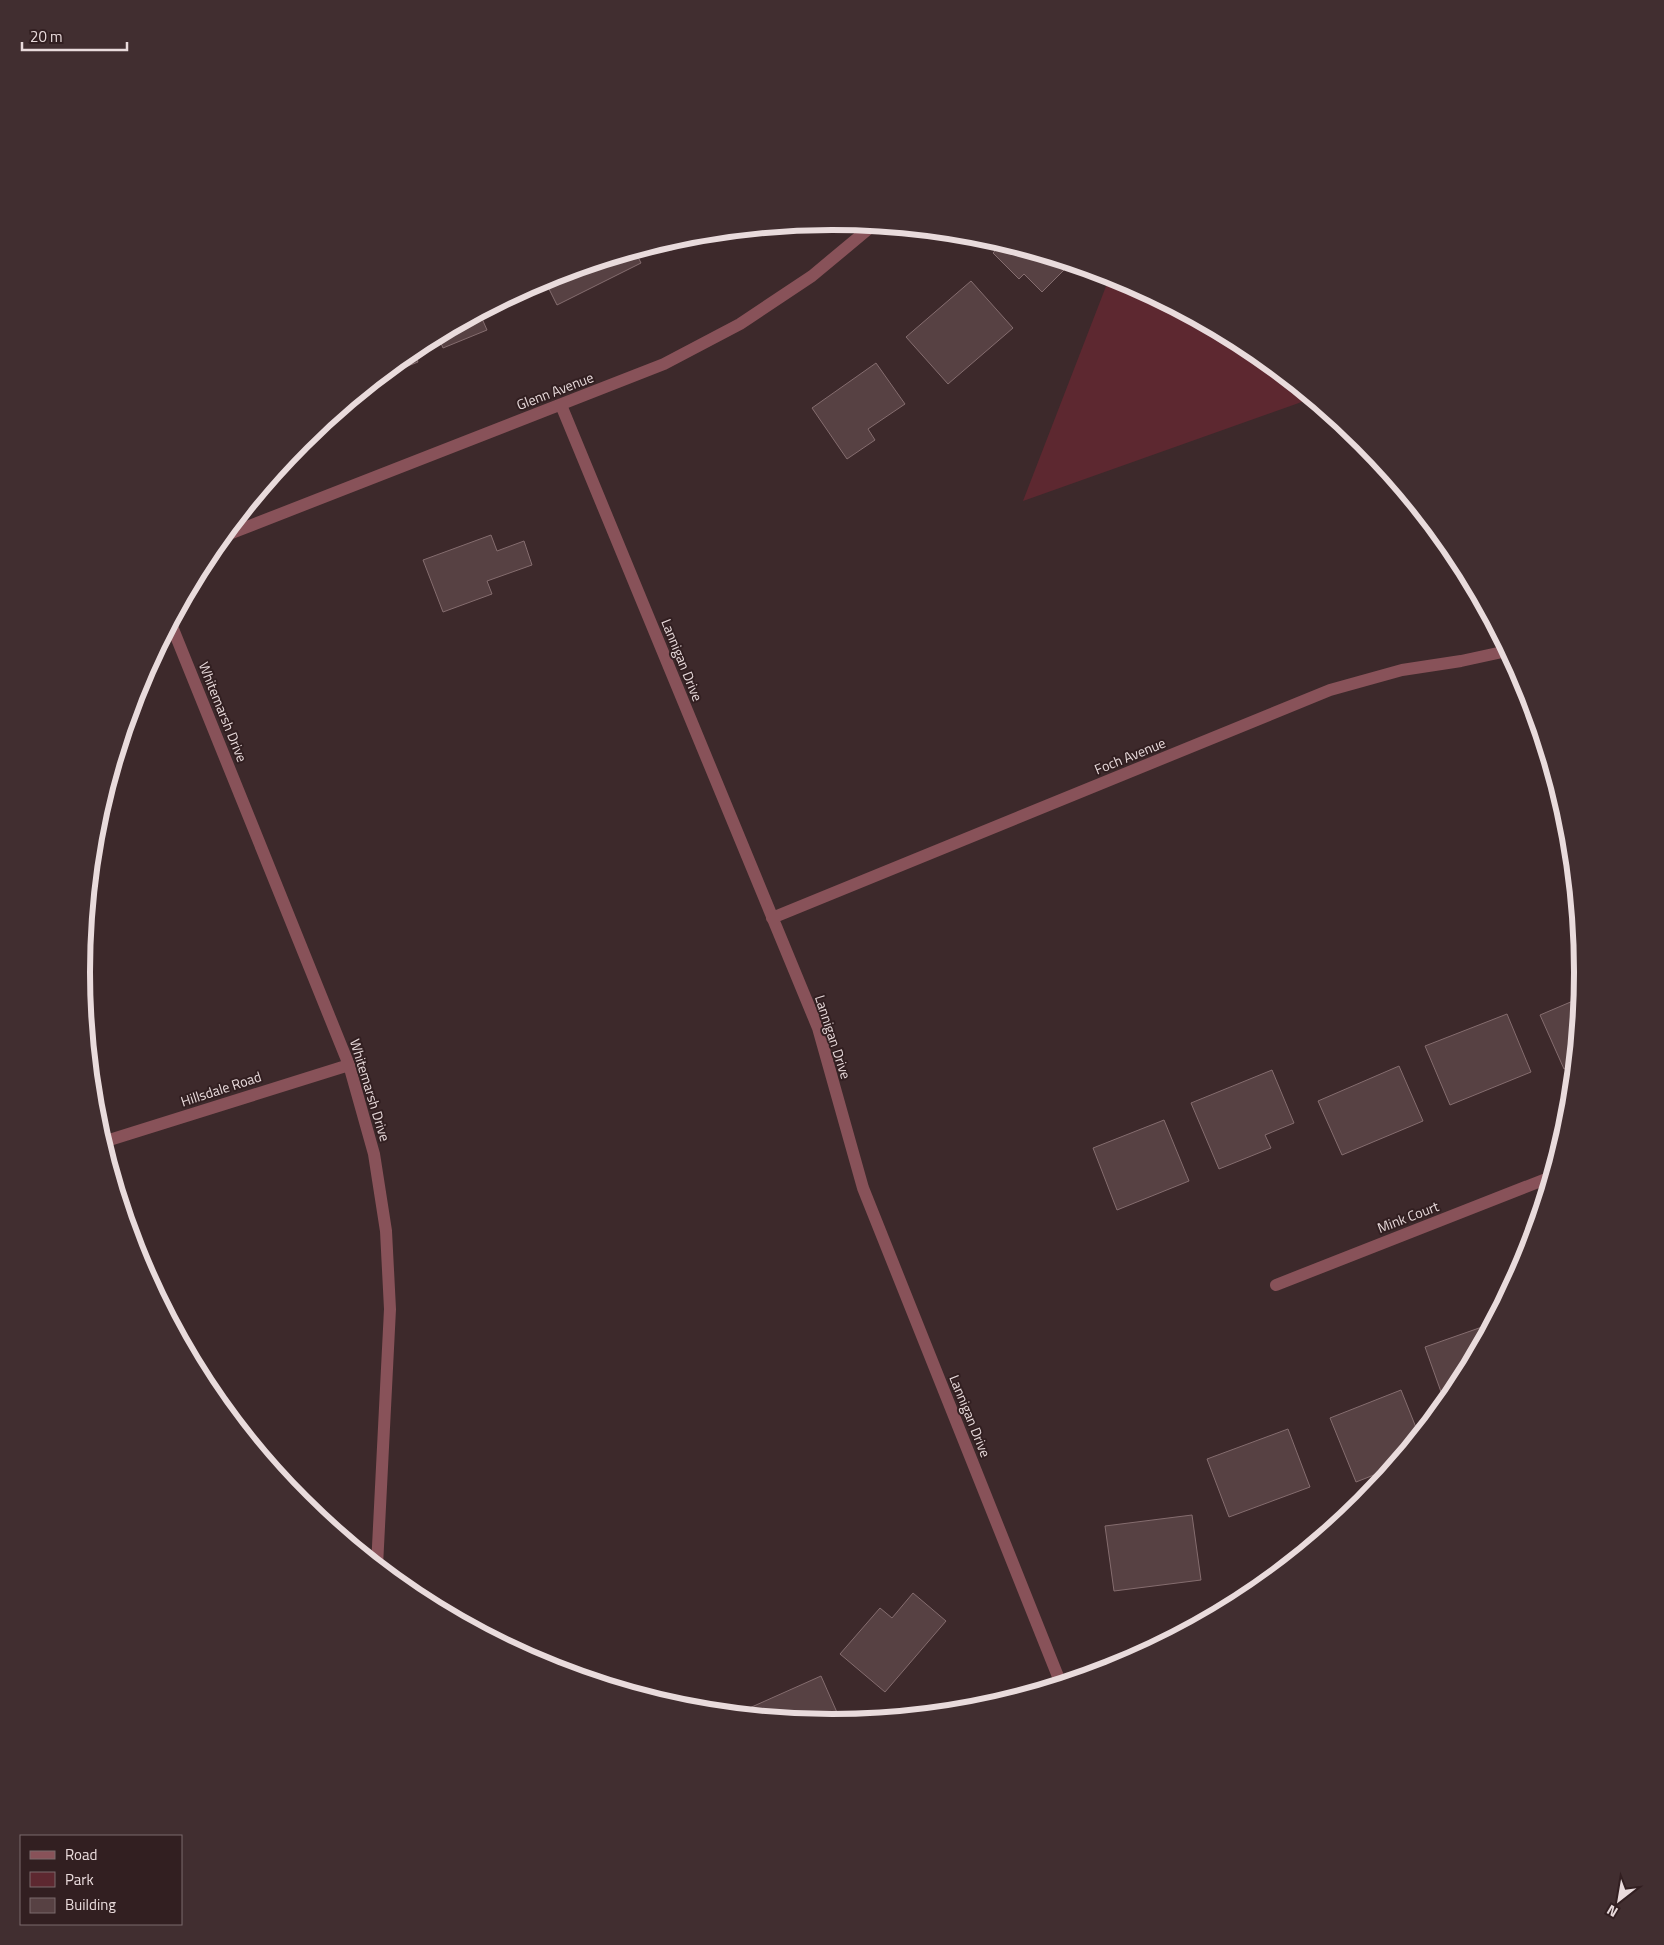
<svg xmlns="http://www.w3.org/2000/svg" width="1664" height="1945" font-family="'Titillium Web',sans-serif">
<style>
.green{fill:#5d2830}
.building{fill:#574143;stroke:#856d6f}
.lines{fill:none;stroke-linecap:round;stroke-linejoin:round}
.minor{stroke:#885259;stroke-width:12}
.labels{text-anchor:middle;stroke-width:4;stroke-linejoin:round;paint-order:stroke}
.street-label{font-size:14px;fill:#e9dbdc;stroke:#321f21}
.rim{fill:none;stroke:#e9dbdc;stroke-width:6}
</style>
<rect width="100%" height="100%" fill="#3d292b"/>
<path class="green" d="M1110 276 1120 279 1249 348 1310 399 1023 501Z"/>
<path class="building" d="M697 235 671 250 666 242 686 236Z
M1002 243 1070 264 1042 292 1024 274 1019 279 993 253Z
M635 251 641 263 557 305 544 279Z
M971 281 1013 328 948 384 906 337Z
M480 314 487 330 443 348 438 336Z
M413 350 418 362 380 377Z
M876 363 905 404 868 429 875 440 847 459 812 408Z
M491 535 497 551 524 541 532 565 487 581 492 594 443 612 423 560Z
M1580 998 1574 1064 1564 1069 1540 1015Z
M1507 1014 1531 1072 1450 1105 1425 1046Z
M1399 1066 1423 1121 1342 1155 1318 1101Z
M1272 1070 1294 1123 1265 1135 1271 1148 1219 1169 1191 1103Z
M1164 1120 1189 1181 1117 1210 1093 1148Z
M1482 1327 1484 1331 1489 1329 1456 1390 1445 1403 1425 1347Z
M1401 1390 1419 1435 1392 1468 1356 1482 1330 1418Z
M1288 1429 1310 1487 1229 1517 1207 1459Z
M1192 1515 1201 1580 1114 1591 1105 1526Z
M913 1593 946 1621 885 1692 840 1654 880 1608 892 1618Z
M821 1676 839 1717 826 1723 736 1714Z"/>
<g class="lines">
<path class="minor" d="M561 405 818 1028 863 1188 1061 1684
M224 536 664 364 740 324 812 276 872 226
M171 624 349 1065 374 1154 386 1231 390 1309 377 1566
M772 918 1330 690 1402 670 1461 661 1507 651
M103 1142 349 1065
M1276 1285 1551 1177"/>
</g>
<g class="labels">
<g class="street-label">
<text transform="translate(555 391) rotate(-21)" y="5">Glenn Avenue</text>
<text transform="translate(682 660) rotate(68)" y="5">Lannigan Drive</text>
<text transform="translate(223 712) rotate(68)" y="5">Whitemarsh Drive</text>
<text transform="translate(1130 756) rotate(-22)" y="5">Foch Avenue</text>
<text transform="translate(833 1037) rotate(72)" y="5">Lannigan Drive</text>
<text transform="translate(221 1089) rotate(-18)" y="5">Hillsdale Road</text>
<text transform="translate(370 1090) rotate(73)" y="5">Whitemarsh Drive</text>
<text transform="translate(1408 1217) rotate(-21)" y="5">Mink Court</text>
<text transform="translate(970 1416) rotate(68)" y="5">Lannigan Drive</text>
</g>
</g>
<path d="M0 0H1664V1945H0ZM90 972a742 742 0 1 1 1484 0a742 742 0 1 1-1484 0Z" fill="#412e30" fill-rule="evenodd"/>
<path class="rim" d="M90 972a742 742 0 1 1 1484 0a742 742 0 1 1-1484 0Z"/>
<rect x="20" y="1835" width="162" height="90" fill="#321f21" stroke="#7b6a6c"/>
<rect x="30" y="1851" width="25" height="8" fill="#885259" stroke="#7b6a6c"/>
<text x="65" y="1860" font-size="15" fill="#e9dbdc">Road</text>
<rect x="30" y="1872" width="25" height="15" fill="#5d2830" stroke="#7b6a6c"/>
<text x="65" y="1885" font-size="15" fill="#e9dbdc">Park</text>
<rect x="30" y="1898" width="25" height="15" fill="#574143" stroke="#7b6a6c"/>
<text x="65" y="1910" font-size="15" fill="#e9dbdc">Building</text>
<g transform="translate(1619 1900) rotate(211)" stroke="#321f21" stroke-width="4" paint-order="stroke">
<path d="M0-4L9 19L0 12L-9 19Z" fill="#e9dbdc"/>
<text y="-8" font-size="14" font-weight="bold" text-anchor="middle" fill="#e9dbdc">N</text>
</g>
<path d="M22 42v8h105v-8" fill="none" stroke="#e9dbdc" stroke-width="2.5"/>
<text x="30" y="42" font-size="15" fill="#e9dbdc" stroke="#321f21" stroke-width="4" paint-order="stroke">20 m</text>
</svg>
